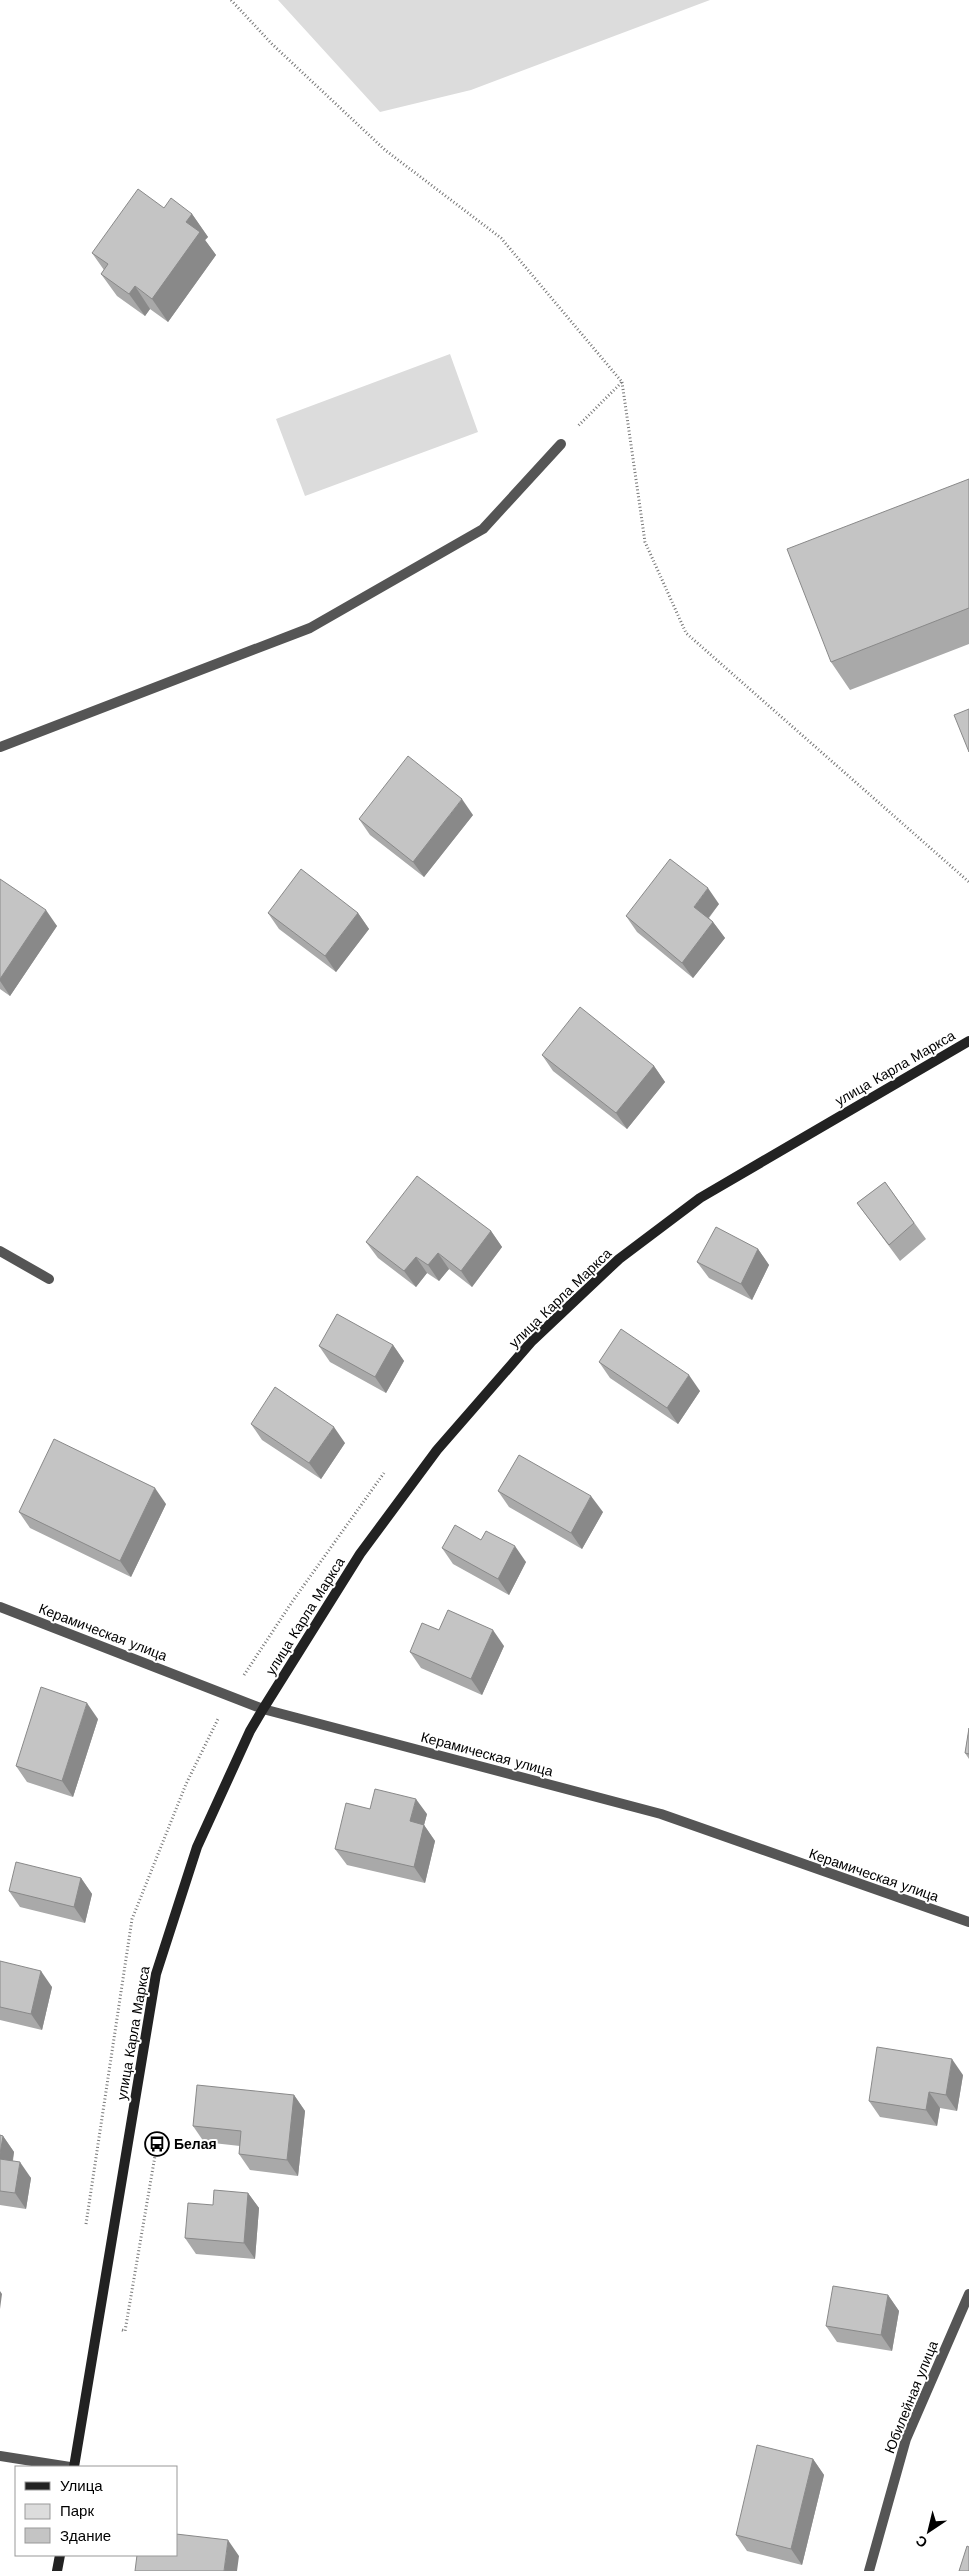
<svg xmlns="http://www.w3.org/2000/svg" width="969" height="2571" font-family="'Work Sans',sans-serif">
<style>
.green{fill:#dcdcdc}
.lines{fill:none;stroke-linecap:round;stroke-linejoin:round}
.path{stroke:#777;stroke-width:3;stroke-dasharray:1 2.5;stroke-linecap:butt}
.service{stroke:#555;stroke-width:10}
.minor{stroke:#555;stroke-width:10}
.secondary{stroke:#222;stroke-width:10}
.wall{fill:#a9a9a9}
.shaded-wall{fill:#898989}
.building{fill:#c4c4c4;stroke:#898989}
.labels{text-anchor:middle;stroke-width:4;stroke-linejoin:round;paint-order:stroke}
.street-label{font-size:14px;fill:#000;stroke:#fff}
.poi-label{font-size:14px;font-weight:bold;fill:#000;stroke:#fff;text-anchor:start}
</style>
<rect width="100%" height="100%" fill="#fff"/>
<path class="green" d="M278 0H710L471 90 380 112Z
M450 354 478 432 305 496 276 419Z"/>
<g class="lines">
<path class="path" d="M231 0 272 44 385 150 501 238 622 382 577 427
M622 382 645 542 686 633 969 882
M244 1675 292 1602 384 1473
M86 2224 132 1919 186 1784 219 1717
M122 2330 125 2331 157 2144"/>
<path class="service" d="M0 1251 49 1279"/>
<path class="minor" d="M0 747 310 628 483 529 561 444
M0 1607 263 1709 661 1814 969 1922
M0 2456 70 2467
M869 2571 906 2439 969 2294"/>
<path class="secondary" d="M74 2467 156 1974 197 1847 250 1731 263 1709 360 1554 437 1450 532 1341 619 1259 700 1198 969 1041
M57 2571 60 2555"/>
</g>
<path class="wall" d="M164 208 192 214 208 237 205 240 216 255 168 322 150 309 145 316 117 296 101 274 104 270 92 253Z
M969 479V644L850 690 831 662Z
M473 815 424 877 370 835 359 819Z
M0 879 57 926 10 996 0 989Z
M719 904 709 918 713 922 725 938 693 978 637 932 626 916Z
M268 913H358L369 929 336 972 279 929Z
M542 1055 654 1066 665 1082 627 1129 553 1071Z
M885 1182 926 1239 900 1261 857 1203Z
M491 1231 502 1247 472 1287 449 1269 439 1281 427 1273 416 1287 378 1258 366 1242Z
M758 1249 769 1265 752 1300 709 1278 697 1262Z
M393 1345 404 1361 386 1393 330 1362 319 1346Z
M599 1362 700 1391 678 1424 610 1378Z
M251 1424 345 1443 321 1479 262 1440Z
M498 1491 603 1512 582 1549 509 1507Z
M166 1504 131 1577 30 1528 19 1512Z
M481 1540 526 1562 509 1595 453 1564 442 1548Z
M439 1630 504 1646 482 1695 421 1668 410 1652Z
M98 1719 73 1797 27 1782 16 1766Z
M969 1728V1759L965 1753Z
M370 1809 427 1814 424 1825 435 1841 425 1883 347 1865 335 1849Z
M81 1878 92 1894 85 1923 20 1907 9 1891Z
M0 1961 52 1987 42 2030 0 2020Z
M963 2075 957 2111 940 2108 937 2126 880 2117 869 2101Z
M294 2095 305 2111 298 2176 250 2170 239 2154 240 2146 204 2142 193 2126Z
M0 2135 3 2136 14 2152 13 2161 31 2178 26 2209 0 2205Z
M248 2193 259 2208 255 2259 196 2254 185 2238 213 2205Z
M888 2295 899 2311 892 2351 837 2342 826 2326Z
M813 2459 824 2475 802 2565 747 2551 736 2535Z"/>
<path class="shaded-wall" d="M192 214 208 237 205 240 216 255 168 322 152 299 186 222Z
M135 286 150 309 145 316 129 294Z
M462 799 473 815 424 877 413 862Z
M708 888 719 904 705 922 694 907Z
M46 910 57 926 10 996 0 981V979Z
M358 913 369 929 336 972 325 956Z
M713 922 725 938 693 978 682 963Z
M654 1066 665 1082 627 1129 616 1113Z
M491 1231 502 1247 472 1287 461 1271Z
M758 1249 769 1265 752 1300 741 1284Z
M438 1253 449 1269 439 1281 428 1265Z
M416 1257 427 1273 416 1287 404 1271Z
M393 1345 404 1361 386 1393 375 1377Z
M689 1375 700 1391 678 1424 667 1408Z
M334 1427 345 1443 321 1479 309 1463Z
M155 1488 166 1504 131 1577 120 1561Z
M591 1496 603 1512 582 1549 571 1533Z
M515 1546 526 1562 509 1595 498 1579Z
M493 1630 504 1646 482 1695 471 1679Z
M87 1703 98 1719 73 1797 62 1781Z
M416 1799 427 1814 424 1825 435 1841 425 1883 414 1867 410 1821Z
M81 1878 92 1894 85 1923 74 1907Z
M41 1971 52 1987 42 2030 31 2014Z
M952 2059 963 2075 957 2111 946 2095Z
M929 2092 940 2108 937 2126 926 2110Z
M294 2095 305 2111 298 2176 287 2160Z
M3 2136 14 2152 10 2175 0 2160V2154Z
M20 2162 31 2178 26 2209 15 2193Z
M248 2193 259 2208 255 2259 244 2243Z
M0 2291 2 2294 0 2309Z
M888 2295 899 2311 892 2351 881 2335Z
M813 2459 824 2475 802 2565 791 2549Z
M228 2540 239 2556 237 2571H224Z"/>
<path class="building" d="M138 189 164 208 171 198 192 214 186 222 200 232 152 299 135 286 129 294 101 274 108 264 92 253Z
M969 479V608L831 662 787 549Z
M969 709V752L954 715Z
M408 756 462 799 413 862 359 819Z
M670 859 708 888 694 907 713 922 682 963 626 916Z
M301 869 358 913 325 956 268 913Z
M0 879 46 910 0 979Z
M580 1007 654 1066 616 1113 542 1055Z
M417 1176 491 1231 461 1271 438 1253 428 1265 416 1257 404 1271 366 1242Z
M885 1182 914 1223 889 1245 857 1203Z
M716 1227 758 1249 741 1284 697 1262Z
M337 1314 393 1345 375 1377 319 1346Z
M621 1329 689 1375 667 1408 599 1362Z
M275 1387 334 1427 309 1463 251 1424Z
M54 1439 155 1488 120 1561 19 1512Z
M519 1455 591 1496 571 1533 498 1491Z
M455 1525 481 1540 486 1531 515 1546 498 1579 442 1548Z
M448 1610 493 1630 471 1679 410 1652 422 1623 439 1630Z
M41 1687 87 1703 62 1781 16 1766Z
M969 1728V1754L965 1753Z
M375 1789 416 1799 410 1821 424 1825 414 1867 335 1849 346 1803 370 1809Z
M16 1862 81 1878 74 1907 9 1891Z
M0 1961 41 1971 31 2014 0 2007Z
M877 2047 952 2059 946 2095 929 2092 926 2110 869 2101Z
M197 2085 294 2095 287 2160 239 2154 241 2131 193 2126Z
M0 2135 3 2136 0 2154Z
M0 2159 20 2162 15 2193 0 2191Z
M214 2190 248 2193 244 2243 185 2238 188 2203 213 2205Z
M833 2286 888 2295 881 2335 826 2326Z
M757 2445 813 2459 791 2549 736 2535Z
M176 2534 228 2540 224 2571H135L137 2555H176Z
M967 2546 969 2547V2571H959Z"/>
<defs>
<g id="bus-ring" transform="scale(1.25)"><circle r="9.5" fill="#fff" stroke="#000" stroke-width="1.5"/><path d="M-5-6H5V4H4V6H2V4H-2V6H-4V4H-5ZM-3.5-4V0h7V-4ZM-3.5 1.2v1.5H-2V1.2ZM2 1.2v1.5H3.5V1.2Z" fill="#000"/></g>
</defs>
<g fill-rule="evenodd">
<use href="#bus-ring" x="157" y="2144"/>
</g>
<g class="labels">
<g class="street-label">
<text transform="translate(895 1068) rotate(-30)" y="5">улица Карла Маркса</text>
<text transform="translate(560 1298) rotate(-44)" y="5">улица Карла Маркса</text>
<text transform="translate(305 1616) rotate(-58)" y="5">улица Карла Маркса</text>
<text transform="translate(103 1632) rotate(21)" y="5">Керамическая улица</text>
<text transform="translate(487 1754) rotate(15)" y="5">Керамическая улица</text>
<text transform="translate(874 1875) rotate(19)" y="5">Керамическая улица</text>
<text transform="translate(133 2033) rotate(-80)" y="5">улица Карла Маркса</text>
<text transform="translate(911 2397) rotate(-68)" y="5">Юбилейная улица</text>
</g>
<g class="poi-label">
<text x="174" y="2149">Белая</text>
</g>
</g>
<rect x="15" y="2466" width="162" height="90" fill="#ffffff" stroke="#999999"/>
<rect x="25" y="2482" width="25" height="8" fill="#222222" stroke="#999999"/>
<text x="60" y="2491" font-size="15" fill="#000000">Улица</text>
<rect x="25" y="2504" width="25" height="15" fill="#dcdcdc" stroke="#999999"/>
<text x="60" y="2516" font-size="15" fill="#000000">Парк</text>
<rect x="25" y="2528" width="25" height="15" fill="#c4c4c4" stroke="#999999"/>
<text x="60" y="2541" font-size="15" fill="#000000">Здание</text>
<g transform="translate(929 2531) rotate(215)" stroke="#ffffff" stroke-width="4" paint-order="stroke">
<path d="M0-4L9 19L0 12L-9 19Z" fill="#000000"/>
<text y="-8" font-size="14" font-weight="bold" text-anchor="middle" fill="#000000">С</text>
</g>
</svg>
